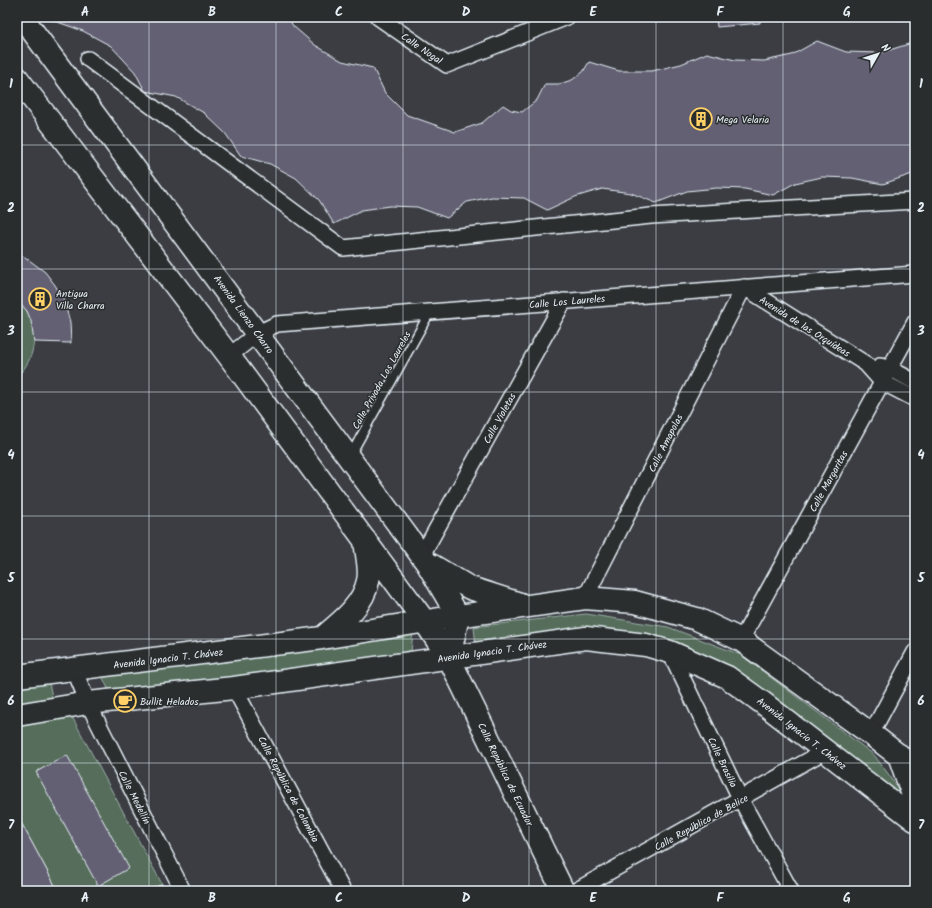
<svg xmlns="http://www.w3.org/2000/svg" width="932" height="908" font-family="Kalam,sans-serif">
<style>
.green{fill:#556d5a;stroke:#9eafa9}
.building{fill:#636173;stroke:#e8f1f8}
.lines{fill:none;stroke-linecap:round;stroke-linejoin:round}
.lane-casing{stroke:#e8f1f8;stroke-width:11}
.street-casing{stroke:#e8f1f8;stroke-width:18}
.secondary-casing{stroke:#e8f1f8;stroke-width:25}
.lane{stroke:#2a2d2e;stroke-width:8}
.street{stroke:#2a2d2e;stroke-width:15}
.secondary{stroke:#2a2d2e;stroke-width:22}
.grid{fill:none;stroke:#e8f1f8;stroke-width:1;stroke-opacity:0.55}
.labels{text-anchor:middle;stroke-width:3;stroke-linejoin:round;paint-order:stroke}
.street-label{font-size:10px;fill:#e8f1f8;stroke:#2a2d2e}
.poi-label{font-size:10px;fill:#e8f1f8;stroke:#2a2d2e;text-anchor:start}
.neatline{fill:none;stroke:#e8f1f8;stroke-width:1.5}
.grid-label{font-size:13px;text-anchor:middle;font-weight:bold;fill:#e8f1f8}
</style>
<rect width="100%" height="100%" fill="#3b3d43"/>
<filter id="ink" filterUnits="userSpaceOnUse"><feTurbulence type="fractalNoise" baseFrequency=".025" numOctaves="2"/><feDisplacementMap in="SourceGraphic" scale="8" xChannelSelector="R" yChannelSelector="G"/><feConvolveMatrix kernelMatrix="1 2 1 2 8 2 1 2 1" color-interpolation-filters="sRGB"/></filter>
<g filter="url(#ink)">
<path class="green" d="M17 300C40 318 39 358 17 376Z
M586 614 668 627 741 655 874 755 892 779 909 808 664 646H476L474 627Z
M413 631 411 653 110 693 102 676Z
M49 683 53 701 17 706V688Z
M70 713 162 884 147 891H58L17 815V723Z"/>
<path class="building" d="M51 17H288L293 26 315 45 342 61 373 68 385 93 407 115 455 132 482 123 503 105 511 110 522 112 537 100 545 84H559L572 80 583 72 589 62 619 71H652L681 64 707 53 735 60 764 61 792 55 817 41 846 52 880 53 915 42V173L883 184 852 178 822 177 795 183 773 195 745 189 717 188 687 191 656 203 631 193 602 189 575 197 547 210 524 198 492 197 467 202 447 218 417 207 390 206 362 210 334 224 319 200 296 178 270 164 241 156 225 133 204 113 176 97 145 91 135 72 111 46 83 31 52 20Z
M716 17H760V23L717 27Z
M899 17H915V19L899 20Z
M17 254 25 257 45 272 55 285 63 298 70 322 71 343 34 342 31 321 27 311 17 300Z
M67 755 129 868 98 886 36 772Z
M17 815 58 891H17Z
M162 884 165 891H148Z"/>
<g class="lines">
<g class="lane-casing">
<path id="lane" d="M350 456 430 312"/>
</g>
<g class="street-casing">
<path id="street" d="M378 17 447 65 567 17
M88 59 343 248 651 216 915 201
M229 356 258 333 277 324 915 274
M880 366 889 368 915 382
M422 555 564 301
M585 598 744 287 866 364 882 382 915 399
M741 640 915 322
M670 652 741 800 791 891
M74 669 88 703 183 891
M234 688 343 891
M871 734 915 652
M575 891 825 751"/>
</g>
<g class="secondary-casing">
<path id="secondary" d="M22 17 427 563 458 616 449 658
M17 78 229 356 425 622 449 658 563 891
M431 565 470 588 520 604
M322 638C340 623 363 606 368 581 371 569 366 553 365 540
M17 676 322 638 458 616 585 598 635 602 697 619 741 640 871 734 915 768
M17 715 88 703 234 688 586 638 646 645 670 652 727 677 763 703 915 820
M899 755 915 801"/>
</g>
<use href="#lane" class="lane"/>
<use href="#street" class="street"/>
<use href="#secondary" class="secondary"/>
</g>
</g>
<path class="grid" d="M149 17V891M276 17V891M403 17V891M529 17V891M656 17V891M783 17V891M17 145H915M17 269H915M17 392H915M17 516H915M17 639H915M17 763H915"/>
<defs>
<g id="building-ring" transform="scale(1.15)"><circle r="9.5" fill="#2a2d2e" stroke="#ffd166" stroke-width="1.5"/><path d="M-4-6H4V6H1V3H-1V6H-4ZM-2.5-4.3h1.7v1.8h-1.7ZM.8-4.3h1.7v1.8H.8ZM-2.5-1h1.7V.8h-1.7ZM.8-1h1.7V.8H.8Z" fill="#ffd166"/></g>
<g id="cafe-ring" transform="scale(1.15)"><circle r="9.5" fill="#2a2d2e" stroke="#ffd166" stroke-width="1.5"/><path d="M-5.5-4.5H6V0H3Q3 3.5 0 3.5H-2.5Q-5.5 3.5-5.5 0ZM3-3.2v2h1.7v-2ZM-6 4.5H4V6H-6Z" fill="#ffd166"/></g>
</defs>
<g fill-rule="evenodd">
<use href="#building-ring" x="701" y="119"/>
<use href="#building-ring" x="40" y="299"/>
<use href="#cafe-ring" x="125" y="701"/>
</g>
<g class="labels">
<g class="street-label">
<text transform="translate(422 48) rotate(34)" y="4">Calle Nogal</text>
<text transform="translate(567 301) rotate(-5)" y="4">Calle Los Laureles</text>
<text transform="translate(244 314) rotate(54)" y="4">Avenida Lienzo Charro</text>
<text transform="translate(805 326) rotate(32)" y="4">Avenida de las Orquídeas</text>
<text transform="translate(381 380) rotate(-61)" y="4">Calle Privada Los Laureles</text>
<text transform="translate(499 418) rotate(-61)" y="4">Calle Violetas</text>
<text transform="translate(665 443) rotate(-63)" y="4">Calle Amapolas</text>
<text transform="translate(828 481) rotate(-61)" y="4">Calle Margaritas</text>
<text transform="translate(492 651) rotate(-8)" y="4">Avenida Ignacio T. Chávez</text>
<text transform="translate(168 658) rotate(-7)" y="4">Avenida Ignacio T. Chávez</text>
<text transform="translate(802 733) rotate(38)" y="4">Avenida Ignacio T. Chávez</text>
<text transform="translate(723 762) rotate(64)" y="4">Calle Brasilia</text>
<text transform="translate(506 774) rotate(64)" y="4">Calle República de Ecuador</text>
<text transform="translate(289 789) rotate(62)" y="4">Calle República de Colombia</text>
<text transform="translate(135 797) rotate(63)" y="4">Calle Medellín</text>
<text transform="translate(701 822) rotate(-29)" y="4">Calle República de Belice</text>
</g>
<g class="poi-label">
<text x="716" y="123">Mega Velaria</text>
<text x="56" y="297">Antigua<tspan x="56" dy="12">Villa Charra</tspan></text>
<text x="140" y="705">Bullit Helados</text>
</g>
</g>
<rect width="932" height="908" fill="none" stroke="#2a2d2e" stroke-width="44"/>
<g transform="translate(878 54) rotate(51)" stroke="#2a2d2e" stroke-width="3" paint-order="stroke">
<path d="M0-3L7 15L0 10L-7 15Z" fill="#e8f1f8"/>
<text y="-6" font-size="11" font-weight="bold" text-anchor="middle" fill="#e8f1f8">N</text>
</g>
<rect x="22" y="22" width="888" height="864" class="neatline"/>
<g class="grid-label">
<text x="85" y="16">A</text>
<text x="212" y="16">B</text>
<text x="339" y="16">C</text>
<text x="466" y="16">D</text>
<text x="593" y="16">E</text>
<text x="720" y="16">F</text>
<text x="847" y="16">G</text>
<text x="11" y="88">1</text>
<text x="921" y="88">1</text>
<text x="11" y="212">2</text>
<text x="921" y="212">2</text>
<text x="11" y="335">3</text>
<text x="921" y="335">3</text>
<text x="11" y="459">4</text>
<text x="921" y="459">4</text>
<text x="11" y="582">5</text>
<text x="921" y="582">5</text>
<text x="11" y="705">6</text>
<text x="921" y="705">6</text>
<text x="11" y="829">7</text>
<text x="921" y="829">7</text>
<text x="85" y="902">A</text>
<text x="212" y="902">B</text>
<text x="339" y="902">C</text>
<text x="466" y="902">D</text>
<text x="593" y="902">E</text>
<text x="720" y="902">F</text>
<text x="847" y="902">G</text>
</g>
</svg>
